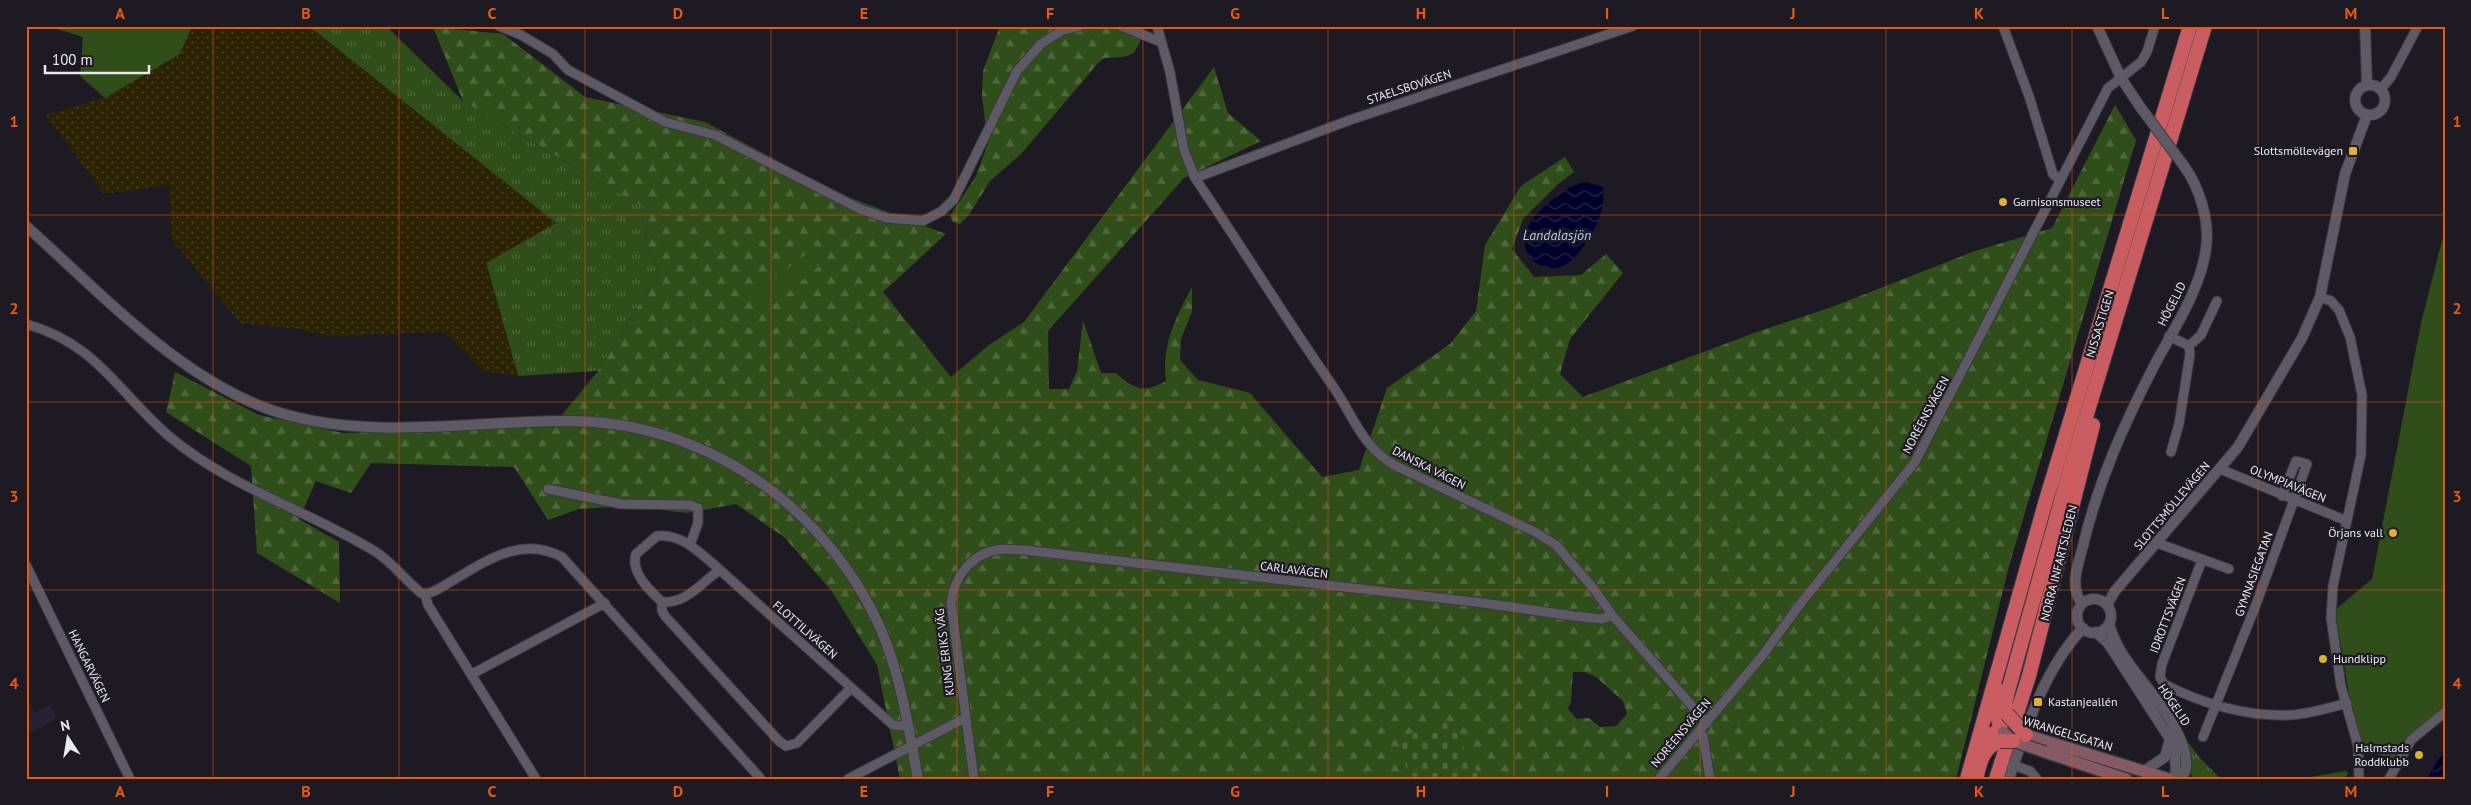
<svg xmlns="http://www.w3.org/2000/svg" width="2471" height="805" font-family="'PT Sans',sans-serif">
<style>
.built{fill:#272231}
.grass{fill:url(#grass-tufts)}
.forest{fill:url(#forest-firs);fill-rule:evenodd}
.sand{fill:url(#sand-dots)}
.cemetery{fill:url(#cemetery-stones)}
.pitch{fill:#304e1a}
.water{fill:url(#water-waves)}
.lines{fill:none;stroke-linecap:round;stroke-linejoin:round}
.minor-casing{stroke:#3a383f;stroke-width:11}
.tertiary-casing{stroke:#3a383f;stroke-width:12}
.secondary-casing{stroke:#3a383f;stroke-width:14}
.trunk-casing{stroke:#3a383f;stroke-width:16}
.minor{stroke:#5d5965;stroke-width:9}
.tertiary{stroke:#5d5965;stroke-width:10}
.secondary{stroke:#865a64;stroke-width:11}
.trunk{stroke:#ca5d61;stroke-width:14}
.tertiary-bridge-casing{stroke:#3a383f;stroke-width:12;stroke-linecap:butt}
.secondary-bridge-casing{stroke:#3a383f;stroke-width:14;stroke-linecap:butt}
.trunk-bridge-casing{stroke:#3a383f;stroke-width:16;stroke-linecap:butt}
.tertiary-bridge{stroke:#5d5965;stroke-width:10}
.secondary-bridge{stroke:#865a64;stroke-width:11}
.trunk-bridge{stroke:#ca5d61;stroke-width:14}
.grid{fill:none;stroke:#e8590c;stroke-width:1;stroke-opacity:0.55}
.poi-dot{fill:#e1af34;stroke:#1e1a24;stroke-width:2}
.labels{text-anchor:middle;stroke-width:4.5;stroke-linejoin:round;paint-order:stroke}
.street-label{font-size:12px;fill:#ebe9f0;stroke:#1e1a24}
.poi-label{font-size:12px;fill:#ebe9f0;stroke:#1e1a24;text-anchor:end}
.water-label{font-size:14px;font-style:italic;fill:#b3c9f1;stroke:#1e1a24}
.neatline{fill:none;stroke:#e8590c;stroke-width:2}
.grid-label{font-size:16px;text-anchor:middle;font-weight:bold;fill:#e8590c}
</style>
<defs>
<pattern id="grass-tufts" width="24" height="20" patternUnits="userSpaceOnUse" patternTransform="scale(1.25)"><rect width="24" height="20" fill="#304e1a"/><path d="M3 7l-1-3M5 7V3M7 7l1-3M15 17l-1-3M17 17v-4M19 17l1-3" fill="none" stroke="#4e683c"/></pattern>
<pattern id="forest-firs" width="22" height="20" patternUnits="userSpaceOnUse" patternTransform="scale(1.25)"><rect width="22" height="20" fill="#304e1a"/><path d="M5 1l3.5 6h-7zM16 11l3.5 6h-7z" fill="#4e683c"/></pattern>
<pattern id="sand-dots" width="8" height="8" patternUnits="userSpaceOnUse" patternTransform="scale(1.25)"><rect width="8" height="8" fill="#2b2302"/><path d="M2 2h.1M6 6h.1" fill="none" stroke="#4a4327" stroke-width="1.8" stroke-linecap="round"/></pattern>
<pattern id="cemetery-stones" width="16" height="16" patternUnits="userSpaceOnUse" patternTransform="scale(1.25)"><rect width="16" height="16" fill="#304e1a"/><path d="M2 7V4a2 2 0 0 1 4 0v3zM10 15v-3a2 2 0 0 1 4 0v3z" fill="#4e683c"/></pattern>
<pattern id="water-waves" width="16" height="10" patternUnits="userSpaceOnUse" patternTransform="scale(1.25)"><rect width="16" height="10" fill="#00002d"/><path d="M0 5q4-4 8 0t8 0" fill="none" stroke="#25254c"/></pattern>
</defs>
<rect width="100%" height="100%" fill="#1e1a24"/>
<path class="built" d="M26 697 34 712 50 705 56 717 55 720 26 735Z"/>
<path class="grass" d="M299 26H386L463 101 641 206 647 243 659 272 598 371 518 376 486 262 555 223 315 31Z
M2183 736 2200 758 2221 779 2193 778 2189 770Z
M2345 771 2348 773 2345 779H2299Z"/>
<path class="forest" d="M1000 26H1146C1134 56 1137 57 1104 58L1098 63 1022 153 990 181 969 215 960 224 953 222 950 216 976 176 988 143 982 96 983 71Z
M433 27 503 34 585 97 705 122 840 194 946 234 883 292 951 377 989 345 1024 322 1214 67 1228 113 1261 141 1184 178 1048 331 1049 389H1069L1077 371 1083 320 1101 373H1116C1134 389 1143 394 1166 381 1161 347 1176 316 1192 287V312L1181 339 1180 360 1198 380 1250 393 1322 477 1359 470 1387 388 1450 344 1476 311 1485 245 1521 186 1565 157 1574 172 1558 184 1523 219 1512 249 1534 277 1581 275 1606 254 1623 273 1570 339 1560 374 1583 397 1757 332 1832 307 1975 251 2052 228 2115 105 2136 140 2009 566 1956 779H900L877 665 831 590 784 537 736 504 687 513 628 506 579 509 548 520 514 467 371 463 351 493 316 481 299 519 339 542 340 603 257 553 251 466 166 412 175 372 259 415 343 433 552 427 598 371 659 272 647 243 641 206 463 101ZM1573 672H1585L1596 677 1623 701 1627 714 1616 726 1600 727 1589 718 1577 719 1568 709 1571 701Z"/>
<path class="sand" d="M192 26H299L315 31 556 223 486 263 518 376 483 371 445 332 330 336 299 329 241 324 172 240 169 185 104 194 46 115 105 98 180 54Z"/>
<path class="cemetery" d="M1450 721 1479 776 1470 779H1410L1397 738Z"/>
<path class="pitch" d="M48 26H192L180 54 105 98 80 76 83 37Z
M707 225 744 253 737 262 700 235Z
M2445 229V706L2417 730 2396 759 2363 751 2349 694 2335 610 2372 579 2421 323Z
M807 253 818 267 769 308 757 294Z"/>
<path class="water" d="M1586 182 1603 187C1605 204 1599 224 1589 238 1581 250 1574 262 1560 267 1553 270 1544 268 1538 264 1516 251 1524 224 1541 210 1554 198 1569 184 1586 182Z
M2445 747V779H2427Z"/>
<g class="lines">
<g class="minor-casing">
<path id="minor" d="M499 26 521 35 553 54 568 70 665 122 715 135 860 209 887 218 923 221 942 211 954 199 1017 71 1042 43 1063 30 1080 26
M1121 26 1161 42
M1157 26 1170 72 1184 150 1195 178C1241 245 1283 315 1330 382 1352 412 1360 445 1394 465L1535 532 1556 545 1594 589 1612 615 1707 723
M2003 26 2029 96 2053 174 2060 180
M2381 89 2391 77 2418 26
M1195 178 1350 120 1633 26
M2320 297 2331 301 2339 310 2350 337 2362 395 2361 455 2333 586 2331 618 2341 686 2358 746 2359 779
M26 324C98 344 118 393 170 437 231 488 309 511 376 552 393 563 405 580 421 593 430 595 438 589 445 585 482 564 519 534 562 557L761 779
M2169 336 2189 346 2190 354 2179 424 2171 452
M2189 346 2201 335 2217 301
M2220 469 2347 521
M548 489 621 504 690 505 698 508V523L690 545
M2157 543 2229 569
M2202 560 2162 664 2160 677 2164 684C2202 704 2248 717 2290 715 2309 714 2329 708 2347 703
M26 565 130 779
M720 570C701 582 687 604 662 602 650 591 630 572 636 554L657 536C678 533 696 549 711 562L893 725 907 726
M425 594 428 605 536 779
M662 602V611L665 616 779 741 786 746 797 743 851 688
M472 674 605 603
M1699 732 1703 736 1710 779
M2203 737 2257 602 2307 464 2296 461 2282 496
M2013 765 2030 771 2037 779
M848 779 965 718
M974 779 951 603C954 578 970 555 996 550 1005 548 1015 550 1024 550L1483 603 1574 616 1602 619 1612 615
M1659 779 1762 656 1801 603 1915 462 2108 88 2141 62 2147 52 2155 26
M2389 779 2411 740 2445 712"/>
</g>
<g class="tertiary-casing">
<path id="tertiary" d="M2097 26 2121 78 2141 108
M2365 26 2367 85
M2355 100a15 15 0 1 1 30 0a15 15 0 1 1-30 0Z
M26 226C100 292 181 381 277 412 370 441 471 421 567 421 704 420 828 507 882 632 901 678 909 730 918 779
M2077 616a17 17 0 1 1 34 0a17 17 0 1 1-34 0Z
M2082 604C2069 586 2078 565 2083 546 2098 482 2124 424 2154 366 2173 330 2200 291 2206 249 2210 222 2200 188 2184 166
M2107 605 2115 591 2238 447 2302 338 2320 297 2345 174 2367 115
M2109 624C2113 638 2121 653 2130 665 2146 687 2204 751 2181 779
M2096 632 2108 643 2170 739 2175 753 2176 779
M2144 771 2165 757 2170 739
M2009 779C2026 727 2045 668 2083 628"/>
</g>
<g class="secondary-casing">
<path id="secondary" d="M2026 735 2169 779
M2045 752 2126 779"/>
</g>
<g class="trunk-casing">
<path id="trunk" d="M2007 714 2005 705 2008 691 2066 483 2205 26
M1977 747 1986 736 2001 731 1996 712 2000 691
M1977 776C1980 761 1984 747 2000 741
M1967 779 2046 500 2190 26
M1996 779 2029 676 2093 425"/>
</g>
<use href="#minor" class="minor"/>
<use href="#tertiary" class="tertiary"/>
<use href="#secondary" class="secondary"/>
<use href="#trunk" class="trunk"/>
<g class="tertiary-bridge-casing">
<path id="tertiary-bridge" d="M2141 108 2184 166"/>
</g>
<g class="secondary-bridge-casing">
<path id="secondary-bridge" d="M2003 732 2013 741 2045 752"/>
</g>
<g class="trunk-bridge-casing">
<path id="trunk-bridge" d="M2007 714 2026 735
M2000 741H2013"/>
</g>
<use href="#tertiary-bridge" class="tertiary-bridge"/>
<use href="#secondary-bridge" class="secondary-bridge"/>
<use href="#trunk-bridge" class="trunk-bridge"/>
</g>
<path class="grid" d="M213 26V779M399 26V779M585 26V779M771 26V779M957 26V779M1143 26V779M1328 26V779M1514 26V779M1700 26V779M1886 26V779M2072 26V779M2258 26V779M26 215H2445M26 402H2445M26 590H2445"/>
<g class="poi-dot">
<rect x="2348" y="146" width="10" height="10" rx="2.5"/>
<circle cx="2003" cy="202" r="5"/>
<circle cx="2393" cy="533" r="5"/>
<circle cx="2323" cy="659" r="5"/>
<rect x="2033" y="697" width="10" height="10" rx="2.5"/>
<circle cx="2419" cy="755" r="5"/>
</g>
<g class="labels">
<g class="street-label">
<text transform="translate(1409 87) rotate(-18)" y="4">STAELSBOVÄGEN</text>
<text transform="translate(2172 304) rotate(-63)" y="4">HÖGELID</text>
<text transform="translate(2100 324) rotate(-73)" y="4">NISSASTIGEN</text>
<text transform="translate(1926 415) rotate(-62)" y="4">NORÉENSVÄGEN</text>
<text transform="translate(1429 468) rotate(27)" y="4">DANSKA VÄGEN</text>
<text transform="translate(2288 484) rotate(22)" y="4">OLYMPIAVÄGEN</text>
<text transform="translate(2172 506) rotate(-50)" y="4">SLOTTSMÖLLEVÄGEN</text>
<text transform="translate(2059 563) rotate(-76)" y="4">NORRA INFARTSLEDEN</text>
<text transform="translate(1294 570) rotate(7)" y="4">CARLAVÄGEN</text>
<text transform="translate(2254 574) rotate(-70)" y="4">GYMNASIEGATAN</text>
<text transform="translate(2168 615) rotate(-69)" y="4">IDROTTSVÄGEN</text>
<text transform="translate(805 630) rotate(41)" y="4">FLOTTILJVÄGEN</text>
<text transform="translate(945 652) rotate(-97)" y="4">KUNG ERIKS VÄG</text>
<text transform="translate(89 666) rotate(64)" y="4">HANGARVÄGEN</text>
<text transform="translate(2174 705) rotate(56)" y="4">HÖGELID</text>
<text transform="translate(1681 733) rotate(-50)" y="4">NORÉENSVÄGEN</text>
<text transform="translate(2068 734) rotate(17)" y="4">WRANGELSGATAN</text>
</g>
<g class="poi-label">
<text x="2343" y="155">Slottsmöllevägen</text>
<text x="2013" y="206" text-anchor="start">Garnisonsmuseet</text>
<text x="2383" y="537">Örjans vall</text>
<text x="2333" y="663" text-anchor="start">Hundklipp</text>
<text x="2048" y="706" text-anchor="start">Kastanjeallén</text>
<text x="2409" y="752">Halmstads<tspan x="2409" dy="14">Roddklubb</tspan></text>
</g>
<g class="water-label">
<text x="1557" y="240">Landalasjön</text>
</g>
</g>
<rect width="2471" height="805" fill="none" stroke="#1e1a24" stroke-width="55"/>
<g transform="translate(68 738) rotate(348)" stroke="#1e1a24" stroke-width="4" paint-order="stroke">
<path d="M0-4L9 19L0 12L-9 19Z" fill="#ebe9f0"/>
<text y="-8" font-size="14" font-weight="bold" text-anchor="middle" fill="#ebe9f0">N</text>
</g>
<path d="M45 65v8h104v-8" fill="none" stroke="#ebe9f0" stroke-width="2.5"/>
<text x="52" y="65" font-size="15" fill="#ebe9f0" stroke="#1e1a24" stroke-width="4" paint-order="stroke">100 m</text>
<rect x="28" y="28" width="2416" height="750" class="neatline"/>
<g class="grid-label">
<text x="120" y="19">A</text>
<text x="306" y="19">B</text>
<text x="492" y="19">C</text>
<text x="678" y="19">D</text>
<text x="864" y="19">E</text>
<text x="1050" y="19">F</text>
<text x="1235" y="19">G</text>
<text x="1421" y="19">H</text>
<text x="1607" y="19">I</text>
<text x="1793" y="19">J</text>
<text x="1979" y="19">K</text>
<text x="2165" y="19">L</text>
<text x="2351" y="19">M</text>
<text x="14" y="127">1</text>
<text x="2457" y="127">1</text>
<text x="14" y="314">2</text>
<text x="2457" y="314">2</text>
<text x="14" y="502">3</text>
<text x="2457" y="502">3</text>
<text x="14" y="689">4</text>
<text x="2457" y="689">4</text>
<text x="120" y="797">A</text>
<text x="306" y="797">B</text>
<text x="492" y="797">C</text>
<text x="678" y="797">D</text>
<text x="864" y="797">E</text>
<text x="1050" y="797">F</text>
<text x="1235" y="797">G</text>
<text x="1421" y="797">H</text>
<text x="1607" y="797">I</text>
<text x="1793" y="797">J</text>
<text x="1979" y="797">K</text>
<text x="2165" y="797">L</text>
<text x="2351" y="797">M</text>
</g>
</svg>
